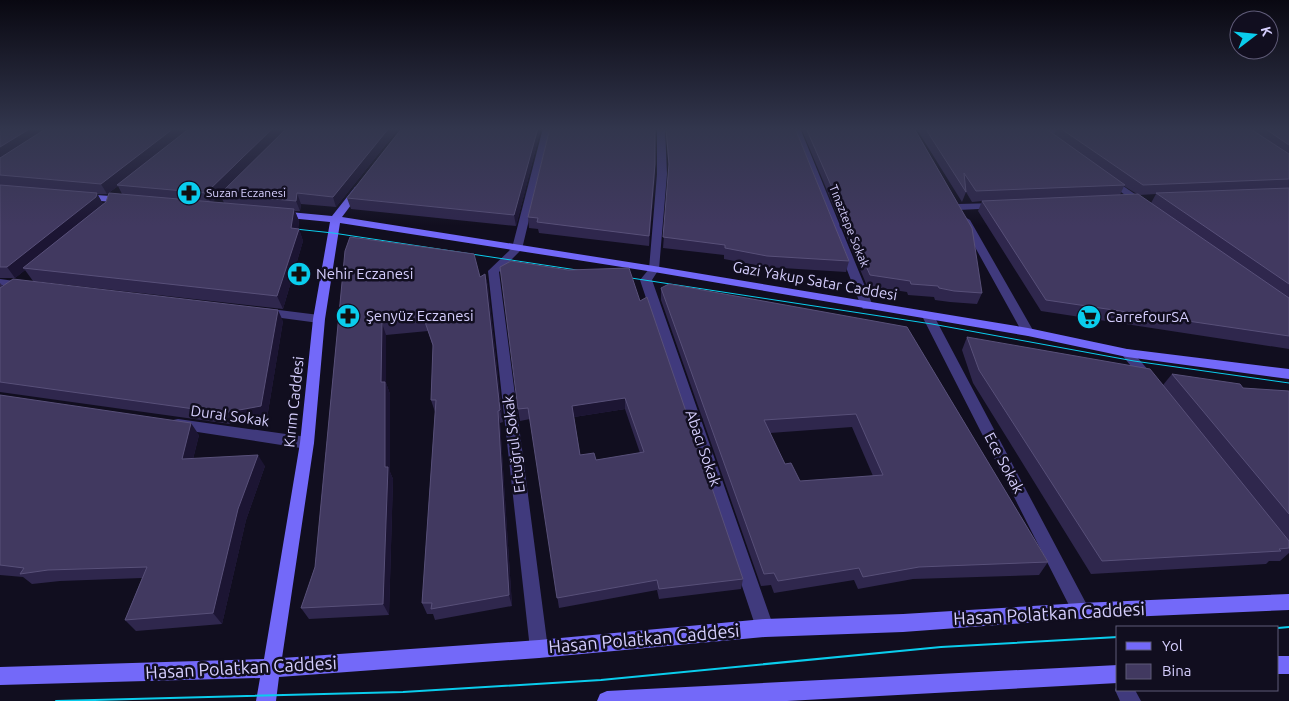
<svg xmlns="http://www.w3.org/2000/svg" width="1289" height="701" font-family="Ubuntu,sans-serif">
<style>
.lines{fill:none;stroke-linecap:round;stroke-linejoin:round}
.street{fill:#403a7d;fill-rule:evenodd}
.secondary{fill:#7369f9;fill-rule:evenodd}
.tram-far1{stroke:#0acded;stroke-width:1}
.tram{stroke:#0acded;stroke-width:2}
.wall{fill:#2f274d;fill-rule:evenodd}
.shaded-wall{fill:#1c1533}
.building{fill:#413960;stroke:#585079;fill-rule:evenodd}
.labels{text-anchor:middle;stroke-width:5;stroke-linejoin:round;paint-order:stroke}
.far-poi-label{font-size:12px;fill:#d5cefd;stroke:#110e1f;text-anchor:start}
.far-street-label{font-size:12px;fill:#d5cefd;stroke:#110e1f}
.poi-label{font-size:15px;fill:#d5cefd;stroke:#110e1f;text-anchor:start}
.street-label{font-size:15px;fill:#d5cefd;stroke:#110e1f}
.near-street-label{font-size:18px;fill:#d5cefd;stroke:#110e1f}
</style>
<rect width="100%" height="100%" fill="#110e1f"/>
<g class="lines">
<path class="street" d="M543 128H551L522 249 499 272 548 649 545 655 539 658 533 655 530 649 488 271 512 248Z
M657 128H665L667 174 659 269 652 280 774 628 771 634 765 637 759 634 756 628 640 280 649 269 657 174Z
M792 128H800L873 306 871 309H863L861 306Z
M1068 128H1102L1098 130 1040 135 1036 132 1040 129Z
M1110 177 1148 203V207H1142L1107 182 1105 180Z
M997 203 1000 204V208L958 210 953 207 958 204Z
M965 217 970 220 1034 332 1032 335 1028 336 1022 332 960 220Z
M0 279 22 282 28 285 22 288 0 285Z
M263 308 319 315 325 319 319 323 259 315 257 312 259 309Z
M928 312 934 316 1087 605 1090 611 1087 617 1081 619 1075 617 922 316Z
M1127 349 1131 350 1155 378 1157 381 1155 384H1145L1123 356 1121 353Z
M178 419 307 437 312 439 314 443 312 447 307 449 178 429 173 428 171 424 173 420Z
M1118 683V690H1135L1141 701H1120L1115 690Z"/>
<path class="secondary" d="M358 186 363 189 342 217 654 266 1028 328 1127 349 1289 369V379L1127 357 1028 336 654 272 340 223 325 319 314 443 282 658 539 640 765 619 903 614 1081 603 1289 594V610L1081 619 903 632 765 637 539 658 279 677 276 701H256L260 678 0 685V667L264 659 300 443 313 319 330 222 279 217 274 214 279 211 332 216 355 187Z
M83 194 123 197 128 200 123 203 80 199 78 197Z
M1278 656H1289V674H1278Z
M1118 665V683L787 701H597L600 694 607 691Z"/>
<path class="tram-far1" d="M286 228 333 233 590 272
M618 276 932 324 1134 361 1289 383"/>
<path class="tram" d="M1278 628 1289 627
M56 701 403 692 601 680 941 647 1118 637"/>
</g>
<path class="wall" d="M0 128H399L336 207 301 204 300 211H295L299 221 298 229H299L303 241 283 309 33 281 25 270 15 278H0ZM118 186 122 194 106 202 103 204 97 194H107ZM220 194 224 203 212 202Z
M402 128H541L516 226 351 209 347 198Z
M550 128H657H655V174L649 246 539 233 538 229 529 228 528 217Z
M665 128H795L849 261 846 272 766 267 724 259V255L663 248 669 170Z
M801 128H914L982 293 977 304 950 302 935 300 934 297 908 295 907 292 867 286Z
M916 128H1045L1054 134 1057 128H1289V349L1041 311 978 211 982 201 972 202 966 192 962 202ZM1124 186 1137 194 1120 195ZM1156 194 1151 203 1139 195Z
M345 251 480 277 485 274 488 286 503 422 500 423 512 606 435 620 433 614H427L422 603 435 412 431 400 433 347 428 331 386 335V383L390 394V472L393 479 389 615 309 619 301 608 315 567Z
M0 283 3 286 283 321 267 418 230 424 0 392Z
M661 288 907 327 1048 562 1039 575 913 579 858 589 854 580 774 593 771 585 761 586 661 300ZM852 427 873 476 800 481 785 464 770 433Z
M640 301 743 579 741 589 659 599 657 590 559 608 530 419 520 421 518 409ZM625 409 640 453 596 460 580 455 574 417Z
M967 337 1163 385 1172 374 1243 388 1289 391V553L1280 561H1269L1266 564 1091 574 973 383 962 350Z
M0 395 199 435 193 459 265 466 246 520 222 624 136 631 125 620 142 578 60 581 32 584 23 577 0 575Z"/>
<path class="shaded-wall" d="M31 128H52L0 162V147Z
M174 128H192L117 185 118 186 107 194 101 184Z
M273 128H287L211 204 206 193Z
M389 128H399L336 207 333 197Z
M538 128H541L516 226 514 215Z
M655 164V174L649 246V236Z
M97 193 103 204 23 268 25 270 15 278 7 267Z
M297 193 301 204 300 211 296 201Z
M294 209 299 221 297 235 299 229 303 241 283 309 277 296 291 228Z
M485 274 488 286 503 422 500 410Z
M278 310 283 321 267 418 230 424 223 413Z
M382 323 386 335V383L390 394V472L393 479 389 615 383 604 385 467 381 382Z
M625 398V409L574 417 572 406Z
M498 411 500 423 512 606 509 595Z
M191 423 199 435 190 471 182 459Z
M258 455 265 466 246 520 222 624 213 613 238 509Z"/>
<path class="building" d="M0 128H31L0 147Z
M47 128H174L101 184 0 175V158Z
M190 128H273L206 193 117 185Z
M287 128H389L333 197 297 193 296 201 220 194Z
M402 128H538L514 215 347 198Z
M550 128H655V164L649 236 537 222 538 218 528 217Z
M666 128H795L849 261 767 256 725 248V245L663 237 669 164Z
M806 128H914L972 228 982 293 954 291 939 288 938 286 911 284 910 281 870 275Z
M925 128H1045L1125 185 976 191 964 173 966 192Z
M1060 128H1249L1289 154V179L1143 185Z
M1264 128H1289V145Z
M0 185 97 193 96 197 7 267H0Z
M1289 188V284L1156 193Z
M109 193 294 209 291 228 299 229 277 296 23 268 106 202Z
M1138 194 1289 298V336L1046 300 982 201Z
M350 237 474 254 480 277 485 274 500 410 498 411 509 595 431 609 432 603H422L436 400H431L433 345 424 319 382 323 381 382H385V467H388L383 604 301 608 315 567 345 251Z
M511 261 568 270 629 268 640 301 647 297 743 579 659 589 657 580 557 598 528 408 518 409 500 267ZM625 398 644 452 596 460 594 453 580 455 572 406Z
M13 279 278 310 261 406 223 413 0 382V288Z
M669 284 907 327 1048 562 919 567 863 577 859 568 778 581 774 573 764 574 661 288ZM856 414 883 475 800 481 791 463 785 464 764 420Z
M967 337 1150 369 1289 541V548L1279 549 1281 551 1102 561 979 370Z
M1172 374 1240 384 1243 388 1289 391V514Z
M0 395 191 423 182 459 258 455 238 509 213 613 125 620 147 567 48 570 20 574 24 568 0 565Z"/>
<linearGradient id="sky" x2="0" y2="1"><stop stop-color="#090811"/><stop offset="0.57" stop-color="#32364d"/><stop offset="1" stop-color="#32364d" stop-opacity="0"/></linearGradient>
<rect width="1289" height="226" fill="url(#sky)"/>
<defs>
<g id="pharmacy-disc" transform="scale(1.25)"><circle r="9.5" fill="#0acded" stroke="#110e1f"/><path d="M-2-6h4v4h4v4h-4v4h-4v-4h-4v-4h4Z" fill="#111"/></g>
<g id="supermarket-disc" transform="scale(1.25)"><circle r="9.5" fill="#0acded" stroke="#110e1f"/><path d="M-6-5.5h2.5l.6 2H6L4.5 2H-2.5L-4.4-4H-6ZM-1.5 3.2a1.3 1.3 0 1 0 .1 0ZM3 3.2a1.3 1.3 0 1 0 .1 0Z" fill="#111"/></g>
</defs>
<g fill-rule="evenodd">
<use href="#pharmacy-disc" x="189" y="193"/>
<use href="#pharmacy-disc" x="299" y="274"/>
<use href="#pharmacy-disc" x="348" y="316"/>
<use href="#supermarket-disc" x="1089" y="317"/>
</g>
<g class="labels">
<g class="far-poi-label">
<text x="206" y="197">Suzan Eczanesi</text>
</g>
<g class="far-street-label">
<text transform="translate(849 226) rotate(68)" y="4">Tınaztepe Sokak</text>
</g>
<g class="poi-label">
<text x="316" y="279">Nehir Eczanesi</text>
<text x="366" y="321">Şenyüz Eczanesi</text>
<text x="1106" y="322">CarrefourSA</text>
</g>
<g class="street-label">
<text transform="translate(815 281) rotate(10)" y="5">Gazi Yakup Satar Caddesi</text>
<text transform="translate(294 402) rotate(-84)" y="5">Kırım Caddesi</text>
<text transform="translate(230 416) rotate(8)" y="5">Dural Sokak</text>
<text transform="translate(514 444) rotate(-97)" y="5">Ertuğrul Sokak</text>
<text transform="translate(703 448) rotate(71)" y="5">Abacı Sokak</text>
<text transform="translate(1004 463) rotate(62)" y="5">Ece Sokak</text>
</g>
<g class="near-street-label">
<text transform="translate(1049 614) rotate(-3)" y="6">Hasan Polatkan Caddesi</text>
<text transform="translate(644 639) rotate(-5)" y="6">Hasan Polatkan Caddesi</text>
<text transform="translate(241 668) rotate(-3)" y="6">Hasan Polatkan Caddesi</text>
</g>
</g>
<rect x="1116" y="626" width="162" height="65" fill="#110e1f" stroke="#5f5b78"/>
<rect x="1126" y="642" width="25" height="8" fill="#7369f9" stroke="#5f5b78"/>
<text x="1162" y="651" font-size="15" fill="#d5cefd">Yol</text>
<rect x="1126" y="664" width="25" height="15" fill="#413960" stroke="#5f5b78"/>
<text x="1162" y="676" font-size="15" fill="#d5cefd">Bina</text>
<g transform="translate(1254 35) rotate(74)"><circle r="24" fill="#110e1f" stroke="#5f5b78"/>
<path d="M0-4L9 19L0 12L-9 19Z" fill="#0acded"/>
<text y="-8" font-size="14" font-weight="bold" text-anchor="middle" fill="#d5cefd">K</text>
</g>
</svg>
